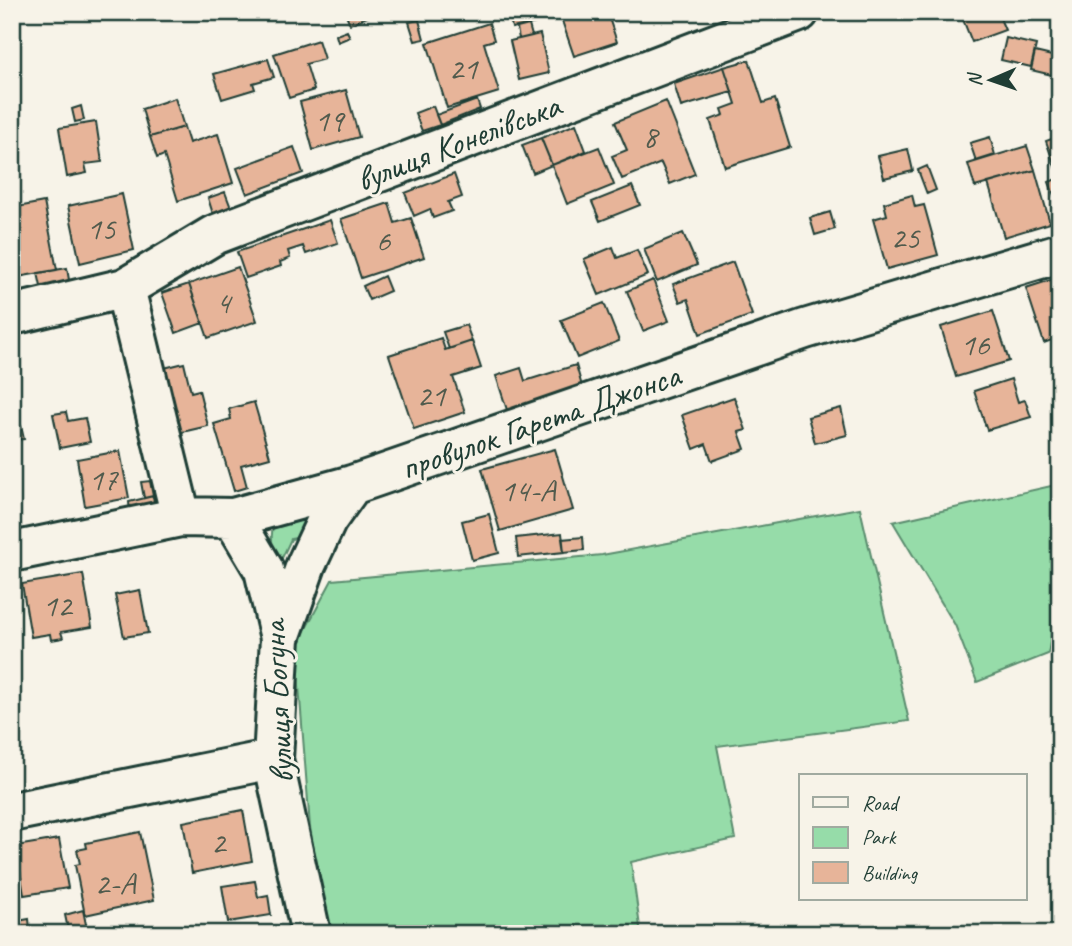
<svg xmlns="http://www.w3.org/2000/svg" width="1072" height="946" font-family="Caveat,sans-serif">
<style>
.green{fill:#96dca9;stroke:#5a8c6e;stroke-width:2}
.building{fill:#e7b499;stroke:#1f3d34;stroke-width:2}
.lines{fill:none;stroke-linecap:round;stroke-linejoin:round}
.minor-casing{stroke:#1f3d34;stroke-width:44}
.minor{stroke:#f7f3e8;stroke-width:38}
.labels{text-anchor:middle;stroke-width:6;stroke-linejoin:round;paint-order:stroke}
.number-label{font-size:32px;fill:#515b4d}
.street-label{font-size:35px;fill:#1f3d34;stroke:#f7f3e8}
</style>
<rect width="100%" height="100%" fill="#f7f3e8"/>
<filter id="ink" filterUnits="userSpaceOnUse"><feTurbulence type="fractalNoise" baseFrequency=".0143" numOctaves="2"/><feDisplacementMap in="SourceGraphic" scale="14" xChannelSelector="R" yChannelSelector="G"/><feConvolveMatrix kernelMatrix="1 2 1 2 8 2 1 2 1" color-interpolation-filters="sRGB"/></filter>
<g filter="url(#ink)">
<path class="green" d="M1060 484V597H1058L1048 654 977 682 955 625 893 522Z
M316 505 302 537 291 539 282 558 277 559C271 546 270 532 275 518Z
M860 508 909 721 717 746 735 839 631 862 641 934H328L310 827 296 647 332 580 602 555Z"/>
<path class="building" d="M345 12H371L372 15 350 24Z
M509 12H548L550 20 512 28Z
M559 12H607L617 42 574 56Z
M960 12H1008L999 16 1005 30 972 42Z
M419 20 424 39 415 41 409 22Z
M489 23 494 40 484 43 499 92 447 108 427 43Z
M529 25 532 36 519 39 517 28Z
M347 31 350 37 338 42 336 35Z
M540 34 549 73 519 80 510 41Z
M1006 38 1036 45 1031 67 1001 60Z
M318 40 324 59 306 64 314 90 289 98 274 54Z
M1035 52 1056 57 1052 75 1031 70Z
M268 59 274 77 253 83 255 89 222 99 214 74Z
M749 60 763 103 775 99 790 147 725 167 710 120 724 115 722 109 736 104 724 67Z
M724 67 732 92 681 107 674 84Z
M346 90 359 137 313 150 300 102Z
M175 98 184 127 150 137 142 109Z
M477 100 480 109 440 125 436 115Z
M666 101 695 174 670 184 661 163 622 179 612 156 627 150 615 122Z
M81 106 84 120 75 122 72 109Z
M433 106 440 125 422 131 415 113Z
M96 122 102 162 85 164 87 173 67 177 59 128Z
M576 124 586 151 552 165 541 138Z
M184 127 189 143 218 134 233 183 178 201 164 155 157 158 150 137Z
M1060 136V211L1049 182 1059 178 1046 141Z
M990 137 995 155 976 161 970 143Z
M541 138 552 165 533 173 522 145Z
M1027 146 1035 170 975 187 968 164Z
M294 147 303 173 247 194 237 168Z
M599 147 614 185 567 204 552 165Z
M908 149 913 171 884 178 878 156Z
M927 166 936 190 927 194 918 170Z
M1035 170 1050 223 1004 237 988 183Z
M454 174 462 197 448 202 452 211 433 218 430 209 414 216 405 193Z
M632 186 640 205 600 221 592 202Z
M225 192 231 208 213 214 208 198Z
M122 194 134 250 80 263 68 206Z
M912 195 915 207 924 205 938 255 887 269 873 219 887 215 884 203Z
M44 202 57 270 12 278V208Z
M389 203 395 223 411 218 424 257 361 278 341 219Z
M830 212 835 229 815 235 810 218Z
M330 220 338 243 306 254 303 246 288 251 290 258 280 262 281 266 246 278 237 252Z
M683 233 697 265 657 282 644 249Z
M613 247 617 258 637 250 648 275 599 295 584 259Z
M733 262 752 315 700 334 688 299 680 302 673 284Z
M238 267 257 321 208 338 189 284Z
M67 268 70 286 42 291 38 273Z
M384 276 390 291 369 300 363 286Z
M1060 277V337L1044 343 1026 288Z
M653 280 669 321 643 331 627 291Z
M189 284 203 323 176 333 162 293Z
M604 303 619 341 577 358 561 320Z
M993 311 1009 361 956 377 941 327Z
M466 325 472 341 449 349 443 332Z
M441 338 445 350 472 341 481 368 453 377 465 412 414 429 389 355Z
M184 363 191 392 199 390 208 426 178 433 164 368Z
M576 365 583 390 508 413 496 376 521 368 525 381Z
M1011 379 1018 402 1025 400 1031 417 987 430 974 391Z
M734 397 746 430 739 432 745 449 712 461 706 444 694 449 682 415Z
M254 402 270 457 241 465 247 487 234 491 214 424 231 419 229 409Z
M841 408 847 435 815 443 808 417Z
M66 412 68 421 85 418 90 442 60 448 53 414Z
M21 426 24 439 14 440 12 428Z
M555 449 573 510 500 531 482 469Z
M120 451 129 498 85 506 77 459Z
M150 481 153 496 144 498 141 482Z
M153 496 155 507 130 512 129 502Z
M489 514 499 553 472 560 462 521Z
M562 533 564 552 518 557 516 538Z
M583 537 584 550 564 552 562 539Z
M83 574 92 627 61 632 63 638 51 640 50 634 31 637 22 584Z
M140 590 148 633 124 637 115 595Z
M243 810 252 861 192 873 183 822Z
M140 832 154 900 85 915 75 865 80 864 77 850 87 848 86 843Z
M59 839 68 888 24 895 16 846Z
M12 870H14L21 905 12 906Z
M255 881 258 897 268 895 271 915 228 922 222 886Z
M83 910 88 934H69L65 915Z
M29 919 30 929 12 932V922Z"/>
<g class="lines">
<g class="minor-casing">
<path id="minor" d="M125 288 181 517
M12 315 125 288 214 235 799 12
M233 518 264 570 280 638 273 759 311 934
M12 552 181 517 233 518 352 485 805 329 1060 253
M280 638 306 565 327 520 352 485
M12 812 273 759"/>
</g>
<use href="#minor" class="minor"/>
</g>
</g>
<g class="labels">
<g class="number-label">
<text x="463" y="79">21</text>
<text x="329" y="131">19</text>
<text x="650" y="147">8</text>
<text x="101" y="239">15</text>
<text x="905" y="248">25</text>
<text x="383" y="251">6</text>
<text x="223" y="313">4</text>
<text x="975" y="355">16</text>
<text x="431" y="406">21</text>
<text x="103" y="490">17</text>
<text x="528" y="501">14-А</text>
<text x="57" y="616">12</text>
<text x="218" y="853">2</text>
<text x="115" y="894">2-А</text>
</g>
<g class="street-label">
<text transform="translate(458 142) rotate(-21)" y="12">вулиця Конелівська</text>
<text transform="translate(540 421) rotate(-19)" y="12">провулок Гарета Джонса</text>
<text transform="translate(277 702) rotate(-93)" y="12">вулиця Богуна</text>
</g>
</g>
<rect width="1072" height="946" fill="none" stroke="#f7f3e8" stroke-width="42"/>
<rect x="21" y="21" width="1030" height="904" fill="none" stroke="#1f3d34" stroke-width="2.5" filter="url(#ink)"/>
<rect x="799" y="774" width="228" height="126" fill="#f7f3e8" stroke="#a1aaa0" stroke-width="2"/>
<rect x="813" y="797" width="35" height="10" fill="#f7f3e8" stroke="#a1aaa0" stroke-width="2"/>
<text x="862" y="810" font-size="21" fill="#1f3d34">Road</text>
<rect x="813" y="827" width="35" height="21" fill="#96dca9" stroke="#a1aaa0" stroke-width="2"/>
<text x="862" y="844" font-size="21" fill="#1f3d34">Park</text>
<rect x="813" y="862" width="35" height="21" fill="#e7b499" stroke="#a1aaa0" stroke-width="2"/>
<text x="862" y="880" font-size="21" fill="#1f3d34">Building</text>
<g transform="translate(991 80) rotate(268)" stroke="#f7f3e8" stroke-width="5" paint-order="stroke">
<path d="M0-5L12 26L0 18L-12 26Z" fill="#1f3d34"/>
<text y="-10" font-size="19" font-weight="bold" text-anchor="middle" fill="#1f3d34">N</text>
</g>
</svg>
